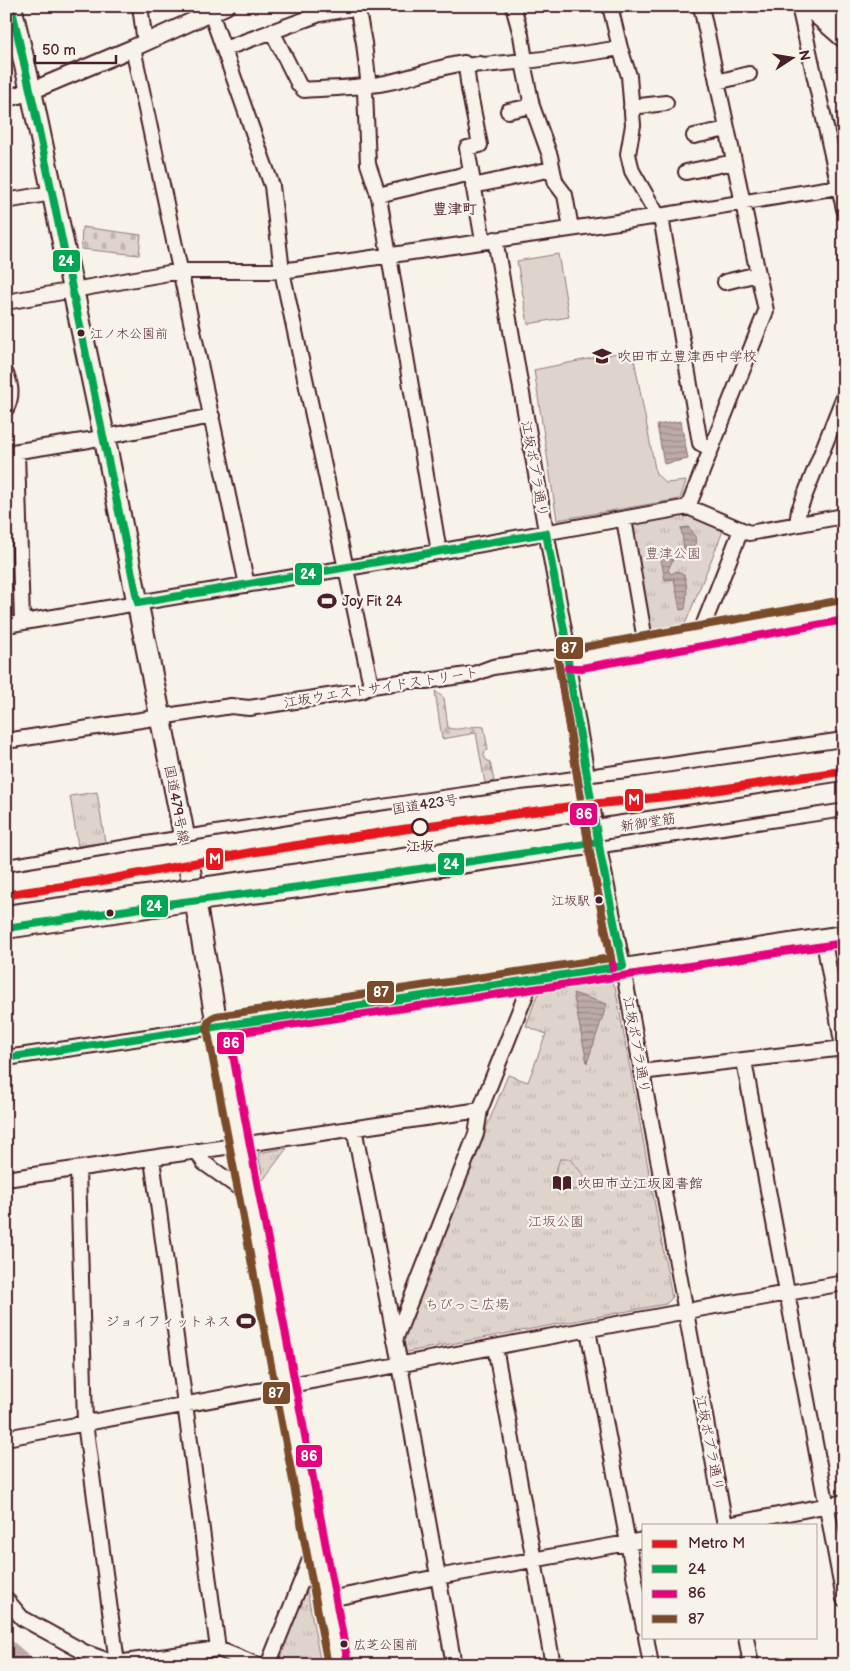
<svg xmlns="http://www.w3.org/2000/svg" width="850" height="1671" font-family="'Balsamiq Sans','Klee One',sans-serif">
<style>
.grass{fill:url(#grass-tufts);stroke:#947a7c}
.forest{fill:url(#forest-firs);stroke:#947a7c}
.cemetery{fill:url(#cemetery-stones);stroke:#947a7c}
.garden{fill:url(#garden-dots);stroke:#947a7c}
.pitch{fill:#ded4cc;stroke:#947a7c}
.water{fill:url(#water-rules);stroke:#8e7275}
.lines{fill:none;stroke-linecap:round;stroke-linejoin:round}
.river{stroke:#bcaaa7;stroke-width:20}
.minor-casing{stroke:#4a1f2b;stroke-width:18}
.major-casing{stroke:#4a1f2b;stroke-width:20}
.highway-casing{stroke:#4a1f2b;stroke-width:24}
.minor{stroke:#f7f3e8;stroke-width:14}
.major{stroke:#f7f3e8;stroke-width:16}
.highway{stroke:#f7f3e8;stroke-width:20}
.highway-bridge-casing{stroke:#4a1f2b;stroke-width:24;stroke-linecap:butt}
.highway-bridge{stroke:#f7f3e8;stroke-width:20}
.bus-1-casing{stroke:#f7f3e8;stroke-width:11}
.bus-2-casing{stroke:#f7f3e8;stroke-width:11}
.bus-3-casing{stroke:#f7f3e8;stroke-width:11}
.bus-1{stroke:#00a651;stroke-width:8}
.bus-2{stroke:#e5007d;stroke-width:8}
.bus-3{stroke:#7a4b2a;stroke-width:8}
.metro-1-casing{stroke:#f7f3e8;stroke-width:12}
.metro-1{stroke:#e5171f;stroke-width:9}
.bus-dot{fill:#4a1f2b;stroke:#f7f3e8;stroke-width:2}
.stop-dot{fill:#f7f3e8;stroke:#4a1f2b;stroke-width:2.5}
.labels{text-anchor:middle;stroke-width:4.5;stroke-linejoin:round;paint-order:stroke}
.bus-label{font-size:13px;fill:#4a1f2b;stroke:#f7f3e8;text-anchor:start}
.poi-label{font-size:14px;fill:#4a1f2b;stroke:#f7f3e8;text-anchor:start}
.street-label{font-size:14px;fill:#4a1f2b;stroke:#f7f3e8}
.park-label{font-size:14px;fill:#6f4c53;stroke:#f7f3e8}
.stop-label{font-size:14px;font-weight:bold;fill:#4a1f2b;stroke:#f7f3e8}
.neighbourhood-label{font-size:15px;font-weight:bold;fill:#4a1f2b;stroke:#f7f3e8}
.line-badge{stroke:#f7f3e8;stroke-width:2}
.badge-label{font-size:14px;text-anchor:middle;font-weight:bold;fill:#fff}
</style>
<defs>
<pattern id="grass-tufts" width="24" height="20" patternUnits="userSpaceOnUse" patternTransform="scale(1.25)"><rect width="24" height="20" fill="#ded4cc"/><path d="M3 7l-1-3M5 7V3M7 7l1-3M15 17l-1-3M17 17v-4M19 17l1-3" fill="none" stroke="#c0b6af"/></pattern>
<pattern id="forest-firs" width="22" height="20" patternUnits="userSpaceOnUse" patternTransform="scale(1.25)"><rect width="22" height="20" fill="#ded4cc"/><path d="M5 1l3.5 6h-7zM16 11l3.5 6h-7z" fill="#c0b6af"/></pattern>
<pattern id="cemetery-stones" width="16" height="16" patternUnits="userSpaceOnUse" patternTransform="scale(1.25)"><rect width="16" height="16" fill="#ded4cc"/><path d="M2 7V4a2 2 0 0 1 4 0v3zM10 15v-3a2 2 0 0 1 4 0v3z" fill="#c0b6af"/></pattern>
<pattern id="garden-dots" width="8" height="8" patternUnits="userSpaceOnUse" patternTransform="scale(1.25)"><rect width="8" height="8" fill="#ded4cc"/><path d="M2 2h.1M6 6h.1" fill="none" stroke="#c0b6af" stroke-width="1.8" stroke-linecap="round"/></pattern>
<pattern id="water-rules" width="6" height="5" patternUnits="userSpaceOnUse" patternTransform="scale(1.25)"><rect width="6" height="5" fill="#bcaaa7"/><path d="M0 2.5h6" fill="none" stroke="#9b8a88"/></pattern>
</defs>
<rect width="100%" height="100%" fill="#f7f3e8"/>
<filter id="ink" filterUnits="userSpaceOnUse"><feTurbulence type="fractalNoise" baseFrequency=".02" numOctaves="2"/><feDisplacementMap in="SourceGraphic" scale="10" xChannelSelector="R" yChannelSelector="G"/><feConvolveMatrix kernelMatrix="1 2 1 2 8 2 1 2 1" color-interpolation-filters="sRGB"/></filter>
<g filter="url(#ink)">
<path class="grass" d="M6 457 13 462 16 606 12 611 6 612Z
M685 512 720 524 723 531 686 622 681 627 654 633 649 629 630 527 634 520Z
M97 792 105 842 78 846 70 796Z
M608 980 615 986 672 1298 666 1304 407 1352 401 1348 399 1340 508 1075 528 1082 546 1034 526 1026 537 995 542 992Z
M287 1148 263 1180 258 1153Z
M306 1585 321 1665H273Z"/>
<path class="forest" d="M435 691 444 698 448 728C459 732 472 724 484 727L488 750 485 751 484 756 486 760 490 762 494 781 485 783 476 733 442 739Z"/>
<path class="cemetery" d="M82 227 141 235 139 255 81 249Z"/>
<path class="garden" d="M560 1159H570L591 1184C577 1191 565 1193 550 1187Z"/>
<path class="pitch" d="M558 254 569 317 528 324 517 261Z
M617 353 634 359 656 474 666 483 686 481 680 499 557 520 534 370Z"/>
<path class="water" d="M681 421 688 459 664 464 657 425Z
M688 527C695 532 700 544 690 550 687 552 683 552 679 554 673 557 671 564 668 570L671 574 677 571 684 575C688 587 687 596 685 609L680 610 674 579 665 580 660 554 684 548 681 528Z
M573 993 607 1004 587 1063Z"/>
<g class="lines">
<path class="river" d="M6 1649 25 1665"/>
<g class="minor-casing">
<path id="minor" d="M140 6 145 43
M357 6 364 43 368 79V85L365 91 368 164 379 197 439 552
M513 6 521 35 524 54V67L532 106 550 156 554 176 556 183 565 195 571 228
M610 6 620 48 629 76 633 125 628 154 632 171 662 223 700 443 711 449
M799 6 844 209
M804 6 844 41
M211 13 272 186 282 271 369 676 372 686
M272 31 299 85 304 90C331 88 359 88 385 83 412 78 437 67 464 63L466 66 480 64 484 65C530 61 574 56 620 48
M133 48 247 585
M224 49 320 14 364 6
M466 66 469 89 480 145 467 148 483 241
M717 82 749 74
M631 107 666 103
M508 111 532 106
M694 136 727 129
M686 172 734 162
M473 186 552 169
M378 195 471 173
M6 201 52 193
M495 239 544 520 567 646 569 671 601 857 620 952 725 1525
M725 282 758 274
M6 302 180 271H282L659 216 844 186
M6 374C12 387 12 397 6 409
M17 452 22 622
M6 453 89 440 212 416
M688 507 766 311 701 6
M624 519 646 646
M797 524 799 510 844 396
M6 625 359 566 688 507 749 533 844 516
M699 636 741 530
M6 741 231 706 249 708 361 691 372 686 408 681H426L474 674 493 667 552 658H580L844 610
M823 936 844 1053
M6 1058 844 933
M744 1061 844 1599
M641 1072 844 1048
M354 1128 400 1365 454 1665
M197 1151 204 1163 249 1195
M152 1159 218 1649
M78 1169 85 1423 117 1663 218 1649 258 1665
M6 1179 480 1110 532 979
M588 1330 644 1628
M395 1340 476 1134 480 1110
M495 1347 553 1665
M6 1438 676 1313 844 1283
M727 1525 844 1502
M6 1599 22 1618 84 1652 120 1665
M325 1600 437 1577 644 1540
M646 1637 651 1665
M746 1637 751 1665
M268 1665 315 1547"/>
</g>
<g class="major-casing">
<path id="major" d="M6 99 31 91 133 48 226 6"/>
</g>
<g class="highway-casing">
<path id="highway" d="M11 6 31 91 107 450 182 825 215 1014 338 1665
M824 6 844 25
M6 870 164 844 415 805 844 743
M6 928 175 903 299 887 844 806"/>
</g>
<use href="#minor" class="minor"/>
<use href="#major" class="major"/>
<use href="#highway" class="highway"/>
<g class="highway-bridge-casing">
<path id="highway-bridge" d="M6 883 325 830 522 801 638 788 844 758
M6 916 466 850 844 792"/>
</g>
<use href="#highway-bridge" class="highway-bridge"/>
<g class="bus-1-casing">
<path id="bus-1" d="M6 928 175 903 299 887 599 842
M6 1058 623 966 601 857 569 671 567 646 546 533 138 603 34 107 11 6"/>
</g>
<g class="bus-2-casing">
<path id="bus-2" d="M558 660 591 859 613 968
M568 668H582L844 620
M348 1663 229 1034 844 943"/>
</g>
<g class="bus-3-casing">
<path id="bus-3" d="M328 1665 207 1028C207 1022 210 1018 216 1016L611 958 591 859 558 660 560 652 566 648H579L842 600"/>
</g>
<use href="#bus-1" class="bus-1"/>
<use href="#bus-2" class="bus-2"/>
<use href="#bus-3" class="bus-3"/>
<g class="metro-1-casing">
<path id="metro-1" d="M6 895 106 880 254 852 419 827 567 807 689 794 844 771"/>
</g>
<use href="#metro-1" class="metro-1"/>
</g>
</g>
<defs>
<g id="school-bare" transform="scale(1.5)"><path d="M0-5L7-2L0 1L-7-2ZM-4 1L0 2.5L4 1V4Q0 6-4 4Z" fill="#4a1f2b" stroke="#f7f3e8" stroke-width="2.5" paint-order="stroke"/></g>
<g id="stadium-bare" transform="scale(1.5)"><path d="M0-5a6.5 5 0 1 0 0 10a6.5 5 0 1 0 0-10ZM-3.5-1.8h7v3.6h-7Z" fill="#4a1f2b" stroke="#f7f3e8" stroke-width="2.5" paint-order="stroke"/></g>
<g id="library-bare" transform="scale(1.5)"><path d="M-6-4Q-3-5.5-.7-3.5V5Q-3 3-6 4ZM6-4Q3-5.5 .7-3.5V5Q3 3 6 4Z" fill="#4a1f2b" stroke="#f7f3e8" stroke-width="2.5" paint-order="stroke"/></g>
</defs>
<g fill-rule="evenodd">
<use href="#school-bare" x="602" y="356"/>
<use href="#stadium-bare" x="327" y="601"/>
<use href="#library-bare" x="562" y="1183"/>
<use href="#stadium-bare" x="246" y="1321"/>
</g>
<g class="bus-dot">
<circle cx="81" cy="333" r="4.5"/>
<circle cx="599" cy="900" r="4.5"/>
<circle cx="110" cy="913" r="4.5"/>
<circle cx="344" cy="1644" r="4.5"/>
</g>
<circle class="stop-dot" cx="420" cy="827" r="8"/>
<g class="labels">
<g class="bus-label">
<text x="90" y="338">江ノ木公園前</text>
<text x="590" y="905" text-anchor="end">江坂駅</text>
<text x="353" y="1649">広芝公園前</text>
</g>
<g class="poi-label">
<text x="617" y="361">吹田市立豊津西中学校</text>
<text x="342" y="606">Joy Fit 24</text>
<text x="577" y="1188">吹田市立江坂図書館</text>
<text x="231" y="1326" text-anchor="end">ジョイフィットネス</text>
</g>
<g class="street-label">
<text transform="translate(535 469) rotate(80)" y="5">江坂ポプラ通り</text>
<text transform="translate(381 687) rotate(-9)" y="5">江坂ウエストサイドストリート</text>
<text transform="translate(177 804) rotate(79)" y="5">国道479号線</text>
<text transform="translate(425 804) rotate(-9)" y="5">国道423号</text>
<text transform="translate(648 822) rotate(-9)" y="5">新御堂筋</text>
<text transform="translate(637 1045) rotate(80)" y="5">江坂ポプラ通り</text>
<text transform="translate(710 1443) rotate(79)" y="5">江坂ポプラ通り</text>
</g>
<g class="park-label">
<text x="673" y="558">豊津公園</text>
<text x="556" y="1226">江坂公園</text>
<text x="467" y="1309">ちびっこ広場</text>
</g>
<g class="stop-label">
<text x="420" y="851">江坂</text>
</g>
<g class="neighbourhood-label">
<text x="455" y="214">豊津町</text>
</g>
</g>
<g class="line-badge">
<rect x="52" y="249" width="29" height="24" rx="5" fill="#00a651"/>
<rect x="294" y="562" width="29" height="24" rx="5" fill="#00a651"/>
<rect x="555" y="636" width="29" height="24" rx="5" fill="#7a4b2a"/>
<rect x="624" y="788" width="20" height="24" rx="5" fill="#e5171f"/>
<rect x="569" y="802" width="29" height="24" rx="5" fill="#e5007d"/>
<rect x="205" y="847" width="19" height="24" rx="5" fill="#e5171f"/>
<rect x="437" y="852" width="28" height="24" rx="5" fill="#00a651"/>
<rect x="140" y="894" width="29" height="24" rx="5" fill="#00a651"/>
<rect x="366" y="980" width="29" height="24" rx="5" fill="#7a4b2a"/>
<rect x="216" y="1031" width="29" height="24" rx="5" fill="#e5007d"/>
<rect x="262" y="1381" width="29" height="24" rx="5" fill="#7a4b2a"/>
<rect x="295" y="1444" width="28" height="24" rx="5" fill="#e5007d"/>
</g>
<g class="badge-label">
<text x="66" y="266">24</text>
<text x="308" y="579">24</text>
<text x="569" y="653">87</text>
<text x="634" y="805">M</text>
<text x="584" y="819">86</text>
<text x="215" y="864">M</text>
<text x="451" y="869">24</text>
<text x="154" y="911">24</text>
<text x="381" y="997">87</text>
<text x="231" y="1048">86</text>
<text x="276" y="1398">87</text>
<text x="309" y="1461">86</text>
</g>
<rect width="850" height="1671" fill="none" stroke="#f7f3e8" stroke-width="25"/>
<rect x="12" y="12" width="825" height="1646" fill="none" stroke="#4a1f2b" stroke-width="2" filter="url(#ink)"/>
<rect x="642" y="1524" width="175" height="115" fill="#f7f3e8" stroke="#b29e9c"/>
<rect x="652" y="1540" width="25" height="8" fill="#e5171f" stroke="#b29e9c"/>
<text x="688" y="1548" font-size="15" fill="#4a1f2b">Metro M</text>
<rect x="652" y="1565" width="25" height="8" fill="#00a651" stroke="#b29e9c"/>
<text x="688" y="1574" font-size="15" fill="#4a1f2b">24</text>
<rect x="652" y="1590" width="25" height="8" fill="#e5007d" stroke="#b29e9c"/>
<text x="688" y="1598" font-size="15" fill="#4a1f2b">86</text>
<rect x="652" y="1615" width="25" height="8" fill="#7a4b2a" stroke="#b29e9c"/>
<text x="688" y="1624" font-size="15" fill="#4a1f2b">87</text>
<g transform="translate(792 58) rotate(78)" stroke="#f7f3e8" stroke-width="4" paint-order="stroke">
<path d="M0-4L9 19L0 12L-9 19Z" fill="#4a1f2b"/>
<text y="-8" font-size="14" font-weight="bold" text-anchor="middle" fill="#4a1f2b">N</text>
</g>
<path d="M35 55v8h81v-8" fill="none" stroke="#4a1f2b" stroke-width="2.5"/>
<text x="42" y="55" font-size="15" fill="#4a1f2b" stroke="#f7f3e8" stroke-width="4" paint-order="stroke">50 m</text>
</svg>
